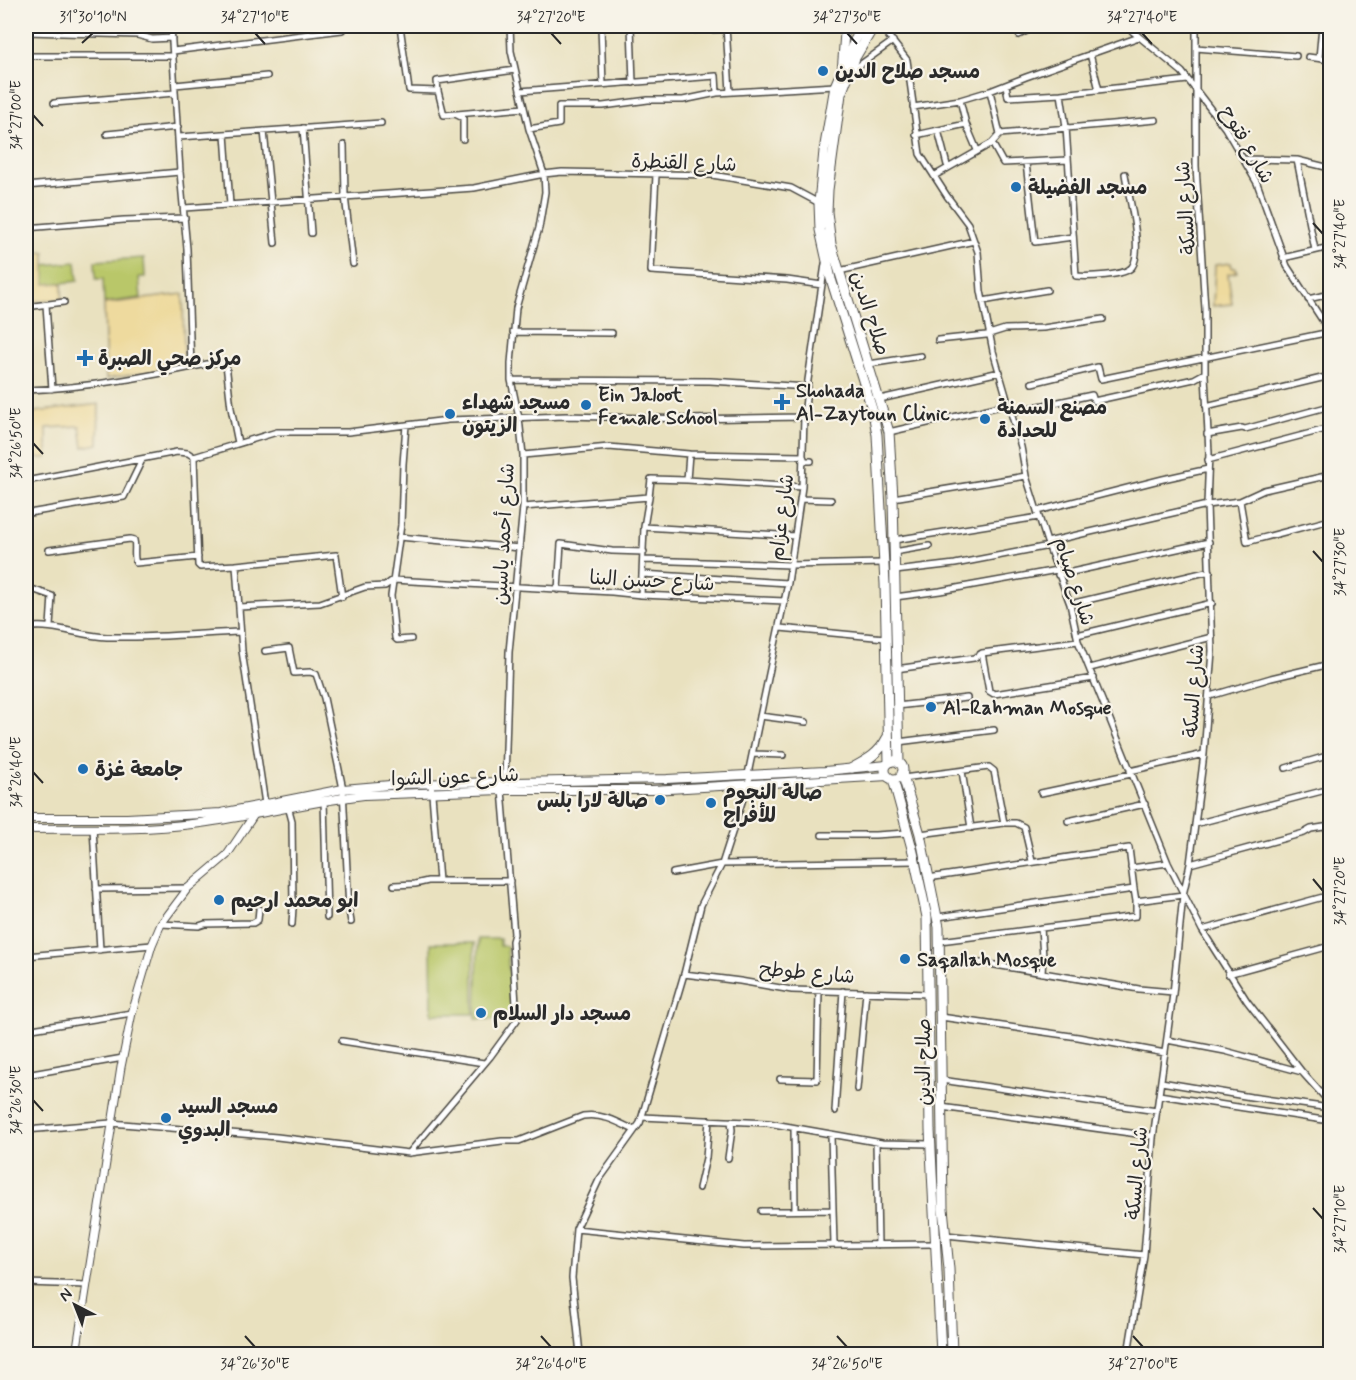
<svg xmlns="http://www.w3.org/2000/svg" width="1356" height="1380" font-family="Mynerve,'Playpen Sans Arabic',sans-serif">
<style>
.green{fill:#b9c769;stroke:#72794a;stroke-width:1.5}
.sand{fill:#eeda9e;stroke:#8c8264;stroke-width:1.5}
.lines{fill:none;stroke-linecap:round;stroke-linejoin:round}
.minor-casing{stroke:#484641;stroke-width:8}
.tertiary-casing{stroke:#484641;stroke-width:9}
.secondary-casing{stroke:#484641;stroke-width:10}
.trunk-casing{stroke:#484641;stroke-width:11}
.minor{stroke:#fff;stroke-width:5}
.tertiary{stroke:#fff;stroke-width:7}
.secondary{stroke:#fff;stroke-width:8}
.trunk{stroke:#fff;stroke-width:9}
.ticks{fill:none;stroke:#2b2b2b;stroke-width:2}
.poi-dot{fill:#1f6fb2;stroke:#f7f3e8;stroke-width:2}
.labels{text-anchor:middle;stroke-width:4.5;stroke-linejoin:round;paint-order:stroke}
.poi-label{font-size:20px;font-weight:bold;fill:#2b2b2b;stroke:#f7f3e8;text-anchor:start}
.street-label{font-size:20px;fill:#2b2b2b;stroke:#f7f3e8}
.neatline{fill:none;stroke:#2b2b2b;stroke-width:2}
.ticks-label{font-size:15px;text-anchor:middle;fill:#2b2b2b}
</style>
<rect width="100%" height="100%" fill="#f7f3e8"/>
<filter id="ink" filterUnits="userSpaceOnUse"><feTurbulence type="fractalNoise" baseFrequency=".0167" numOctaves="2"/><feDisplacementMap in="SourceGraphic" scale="12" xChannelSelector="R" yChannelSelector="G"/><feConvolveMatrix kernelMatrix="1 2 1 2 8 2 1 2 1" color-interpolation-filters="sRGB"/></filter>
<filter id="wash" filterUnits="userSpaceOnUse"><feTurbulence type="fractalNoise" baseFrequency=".008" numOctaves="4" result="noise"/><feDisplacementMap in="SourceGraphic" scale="24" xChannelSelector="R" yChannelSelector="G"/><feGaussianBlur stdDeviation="1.35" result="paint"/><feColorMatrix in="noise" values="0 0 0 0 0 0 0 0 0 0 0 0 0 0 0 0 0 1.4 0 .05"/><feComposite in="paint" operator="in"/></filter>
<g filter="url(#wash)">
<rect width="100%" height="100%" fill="#e9e1bf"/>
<path class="green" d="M144 258 145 277H139L141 298 104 303 103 279H96L95 261Z
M76 262 78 281 45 285 44 265Z
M478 939H500V946H507L512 1020 476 1019Z
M431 943H474V1014H432Z"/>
<path class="sand" d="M30 242 34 253 45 252V284L62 283V299L26 302V243Z
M1231 263 1232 268H1236L1237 272 1228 274 1232 304 1213 306 1215 265Z
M183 294 184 364 180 367 106 379 104 304Z
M99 404 98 444 83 447 80 426 47 428V458H26V412H35Z"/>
</g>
<g filter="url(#ink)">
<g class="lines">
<g class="minor-casing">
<path id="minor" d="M171 26 180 172 187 249 191 367
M400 26 409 90 438 91 444 115 455 114 463 118V139
M601 26 603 85
M631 26 633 83
M726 26 730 92
M878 26 886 33 891 26
M1126 26 1182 72 1225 128 1257 183 1287 266 1330 332
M673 31 726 29
M26 32 137 35 152 39 172 38
M886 33 907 60 920 154 947 196 968 224 974 241 978 252 981 291 993 351 1021 447 1026 476 1047 542 1070 604 1078 641 1168 863 1202 930 1247 1001 1302 1072 1330 1103
M1019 35 1037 26
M1196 48 1296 56
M173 51 342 30
M1090 54 1099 90
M26 56H173
M1308 57 1330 60
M1319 58 1322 26
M850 72 893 41
M175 85 267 76
M1006 85 1008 97 1061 94 1188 80
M438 91 437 81 515 70
M520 91 716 76 717 93
M990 91 1000 134
M1061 94 1066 127 1076 276C1087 277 1125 276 1132 267 1144 251 1128 194 1125 174
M960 100 966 124 977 150
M54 103 175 93
M913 107 960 100 990 91 1026 77 1139 37
M457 114 524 108
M303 128 311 233
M529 129 559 124V106H603L648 100H683L717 93 835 86
M938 130 947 165
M264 131 275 243
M107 134 178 127
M225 134 230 205
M916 135 966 124
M179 137 381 123
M992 143 1003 163 1068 160
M344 145 345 196 353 264
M1244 159 1297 160 1330 168
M1297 160 1315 250
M1026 163 1035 242 1073 237
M656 175 651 271 787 280 822 285
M934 176 992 143 1000 134 1156 120
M26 186 180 172
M184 208 474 188 544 174 562 172 712 175 791 188 819 203
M26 228 124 220 185 218
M1283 258 1330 247
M839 271 974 241
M1308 299 1330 294
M983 301 1047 290
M46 305 52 389
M26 307 64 302
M513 332 612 333
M938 340 986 335 1005 329 1043 328 1103 319
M869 364 921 356
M511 380 710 381 808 387
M1032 383 1098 367 1101 379 1330 332
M26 390C90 388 154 375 217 362L226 364 231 408 238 443
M880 399 1000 372
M1206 406 1330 376
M1011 412 1092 395 1094 401 1194 379 1205 373
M406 425 403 464 401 525 391 596 395 638 397 640 411 639
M889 432 1009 404
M1207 434 1242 428 1245 429 1330 406
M689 454 803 456 805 461H811
M523 455 609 447 689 454 687 480 802 487
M1208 460 1330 428
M26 481 177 452 188 453 194 457
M649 497 651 479 687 480
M893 498 1026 476
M800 499 831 500
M1240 501 1247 542 1330 520
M523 507 649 497 644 527 795 536
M1037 511 1163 479 1208 469
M29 513 124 497 142 460
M644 527 642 574 788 583
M399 537 520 548
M894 540 1039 517
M1047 542 1207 505 1240 501 1264 490 1330 475
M49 550 130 539 134 540C136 547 133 556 136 563L198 557
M894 552 929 546
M644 560 790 565 884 563
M236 565 336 555 342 597
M895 571 955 564 1049 546
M1058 575 1209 542
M26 589 29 588 52 596 50 626
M558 590 561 544 612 551 644 552
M641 595 642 574
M895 597 940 591 1057 570
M1070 604 1210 571
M239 607 320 603 365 587 385 586 393 580 612 592 641 595 785 601
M26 628C53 623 79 636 107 637 152 638 196 634 240 632
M780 628 885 638
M1077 635 1212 603
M265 651 289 648 294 673 310 672 316 674 324 698 343 789
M982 653 989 691 994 694 1094 678
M1090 668 1212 637
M896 669 974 658 982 653 1078 641
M1210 696 1271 678 1330 664
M897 706 967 698
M760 716 806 722
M898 742 994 730
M753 754 783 755
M1286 768 1330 755
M962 771 971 828
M1130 771 1204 754
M748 774 788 583 802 487 804 417 808 380 825 264
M903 778 989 767 994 771 1004 823H1016L1024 827 1032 861
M431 782 439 881
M343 789 349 910 351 922
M1041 793 1131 774
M324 800 327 917
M265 804 242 651 236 565 200 567 198 565 194 457 277 432H348L448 420 566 416 689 419 804 417
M288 806 292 821 293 907 292 924
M1068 821 1145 804
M1195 824 1322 791
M93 828 100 950
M920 834 1004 823
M822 835H875L907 833
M1190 864 1304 833 1311 829 1330 826
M1131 868 1168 863
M673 873 722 864 915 861
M928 878 1129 848 1134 889
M394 885 415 884 428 881H510
M96 889 188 888
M938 917 1134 889 1136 901 1183 895
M161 924 199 926 205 924 253 923 258 920 259 909
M1041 928 1043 957 1042 973
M1202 930 1323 897
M940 941 1136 916V901
M26 956 152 945
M941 965 960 963H983L1139 989 1173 992
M684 974 740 981 792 990 929 994
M1228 974 1330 946
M941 1017 1078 1037 1165 1053
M26 1030 132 1013
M1167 1040 1225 1051 1302 1072
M342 1041 484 1063
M26 1075 123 1058
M780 1079 817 1080 819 991
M941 1080 1157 1111
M1161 1082 1251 1097 1330 1108
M857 1089 866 992
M1159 1095 1330 1121
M941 1107 1152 1136 1153 1138
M835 1111 843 991
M642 1117 768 1123 882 1143 930 1144
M794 1128 795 1209
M26 1130 111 1123 277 1137 409 1153 502 1141H519L583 1116C602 1113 618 1122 634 1130
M831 1135 834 1245
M876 1142 878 1245
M26 1146 27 1130
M409 1153 490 1057 517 1020 512 941 514 934 502 790 505 781 509 652 523 507V455L519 418 511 380V363L516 308 539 228 545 192 544 174 529 129 511 51 510 26
M728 1158 732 1130 731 1121
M699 1188 706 1158 709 1120
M761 1211 833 1210
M576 1229 744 1246 935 1244
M946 1235 1144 1255
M26 1283 87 1285
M580 1354 572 1278 576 1229 599 1180 640 1123 684 974 701 905 722 864 751 774
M1128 1354 1144 1255 1153 1138 1173 994 1183 895 1190 864 1204 754 1212 651 1207 505 1209 453 1205 375V309L1196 166V26"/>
</g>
<g class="tertiary-casing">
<path id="tertiary" d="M76 1354 121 1067 132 1013 152 945 161 924 188 888 227 855 256 812"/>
</g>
<g class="secondary-casing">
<path id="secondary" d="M842 66 845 26
M26 818H127L221 813 343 789 402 784 667 779 825 771 887 765
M26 829C81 828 137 831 192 824 250 817 306 802 364 795L502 790H652L888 776"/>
</g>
<g class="trunk-casing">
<path id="trunk" d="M864 26 855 40 835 86 824 151 819 203 820 230 831 279 873 412 877 435 885 584 889 763
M874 26 855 58 841 94 828 190 827 212 831 244 889 432 893 498 899 763
M885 770a9 9 0 1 1 18 0a9 9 0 1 1-18 0Z
M852 768C867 760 879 754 887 738
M902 773 920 834 939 927 943 1208 949 1269 952 1354
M893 779 913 852 927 917 930 1130 941 1354"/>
</g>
<use href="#minor" class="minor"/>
<use href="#tertiary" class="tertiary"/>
<use href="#secondary" class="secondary"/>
<use href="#trunk" class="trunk"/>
</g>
</g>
<path class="ticks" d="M255 33 265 44M551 33 561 44M847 33 857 44M1142 33 1152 44M82 43 93 33M33 115 43 126M1313 223 1323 234M33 443 43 454M1313 551 1323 562M33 772 43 783M1313 879 1323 891M33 1100 43 1111M1313 1208 1323 1219M245 1336 255 1347M541 1336 551 1347M837 1336 847 1347M1133 1336 1143 1347"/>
<g class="poi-dot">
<circle cx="823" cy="71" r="6"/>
<circle cx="1016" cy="187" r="6"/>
<path d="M82 349h6v6h6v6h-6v6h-6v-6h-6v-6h6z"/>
<path d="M779 393h6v6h6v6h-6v6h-6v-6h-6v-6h6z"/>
<circle cx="586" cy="405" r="6"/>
<circle cx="450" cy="414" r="6"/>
<circle cx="985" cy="419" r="6"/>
<circle cx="931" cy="707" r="6"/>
<circle cx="83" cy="769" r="6"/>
<circle cx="660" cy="800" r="6"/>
<circle cx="711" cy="803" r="6"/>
<circle cx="219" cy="900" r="6"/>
<circle cx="905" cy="959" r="6"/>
<circle cx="481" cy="1013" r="6"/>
<circle cx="166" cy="1118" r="6"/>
</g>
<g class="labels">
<g class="poi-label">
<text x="835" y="78">مسجد صلاح الدين</text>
<text x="1028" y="194">مسجد الفضيلة</text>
<text x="98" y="365">مركز صحي الصبرة</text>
<text x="796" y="397">Shohada<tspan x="796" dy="23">Al-Zaytoun Clinic</tspan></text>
<text x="598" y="401">Ein Jaloot<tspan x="598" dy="23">Female School</tspan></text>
<text x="462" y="409">مسجد شهداء<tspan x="462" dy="23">الزيتون</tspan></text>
<text x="997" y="414">مصنع السمنة<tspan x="997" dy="23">للحدادة</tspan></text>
<text x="943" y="714">Al-Rahman Mosque</text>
<text x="95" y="776">جامعة غزة</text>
<text x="723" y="799">صالة النجوم<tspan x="723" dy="23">للأفراح</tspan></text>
<text x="648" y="807" text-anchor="end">صالة لارا بلس</text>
<text x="231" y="907">ابو محمد ارحيم</text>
<text x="917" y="966">Saqallah Mosque</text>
<text x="493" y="1020">مسجد دار السلام</text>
<text x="178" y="1113">مسجد السيد<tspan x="178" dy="23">البدوي</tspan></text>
</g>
<g class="street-label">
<text transform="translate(1248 144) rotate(60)" y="7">شارع فتوح</text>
<text transform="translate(684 162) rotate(2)" y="7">شارع القنطرة</text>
<text transform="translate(1185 208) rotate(-94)" y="7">شارع السكة</text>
<text transform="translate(871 313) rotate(72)" y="7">صلاح الدين</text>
<text transform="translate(781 517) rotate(-83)" y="7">شارع عزام</text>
<text transform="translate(503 534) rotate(-87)" y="7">شارع أحمد ياسين</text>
<text transform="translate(652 580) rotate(3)" y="7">شارع حسن البنا</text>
<text transform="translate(1075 581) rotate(72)" y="7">شارع صيام</text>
<text transform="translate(1193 691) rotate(-86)" y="7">شارع السكة</text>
<text transform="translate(455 776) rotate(-2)" y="7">شارع عون الشوا</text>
<text transform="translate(807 972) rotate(5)" y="7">شارع طوطح</text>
<text transform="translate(923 1062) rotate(-90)" y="7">صلاح الدين</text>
<text transform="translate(1136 1173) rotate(-85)" y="7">شارع السكة</text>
</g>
</g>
<rect width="1356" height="1380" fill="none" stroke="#f7f3e8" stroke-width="66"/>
<g transform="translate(75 1305) rotate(318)" stroke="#f7f3e8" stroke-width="4.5" paint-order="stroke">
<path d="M0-4.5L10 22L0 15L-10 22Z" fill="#2b2b2b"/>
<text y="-9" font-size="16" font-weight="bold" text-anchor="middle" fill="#2b2b2b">N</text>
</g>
<rect x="33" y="33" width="1290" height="1314" class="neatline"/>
<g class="ticks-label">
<text x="93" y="22">31°30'10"N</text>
<text x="255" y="22">34°27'10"E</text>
<text x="551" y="22">34°27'20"E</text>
<text x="847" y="22">34°27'30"E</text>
<text x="1142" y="22">34°27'40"E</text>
<text transform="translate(16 115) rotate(-90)" y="5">34°27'00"E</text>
<text transform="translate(1340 234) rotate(-90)" y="5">34°27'40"E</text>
<text transform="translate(16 443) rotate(-90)" y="5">34°26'50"E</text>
<text transform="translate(1340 562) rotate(-90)" y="5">34°27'30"E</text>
<text transform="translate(16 772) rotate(-90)" y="5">34°26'40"E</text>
<text transform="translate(1340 891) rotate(-90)" y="5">34°27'20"E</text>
<text transform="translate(16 1100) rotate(-90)" y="5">34°26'30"E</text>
<text transform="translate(1340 1219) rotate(-90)" y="5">34°27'10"E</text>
<text x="255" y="1369">34°26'30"E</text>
<text x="551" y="1369">34°26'40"E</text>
<text x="847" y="1369">34°26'50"E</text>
<text x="1143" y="1369">34°27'00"E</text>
</g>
</svg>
